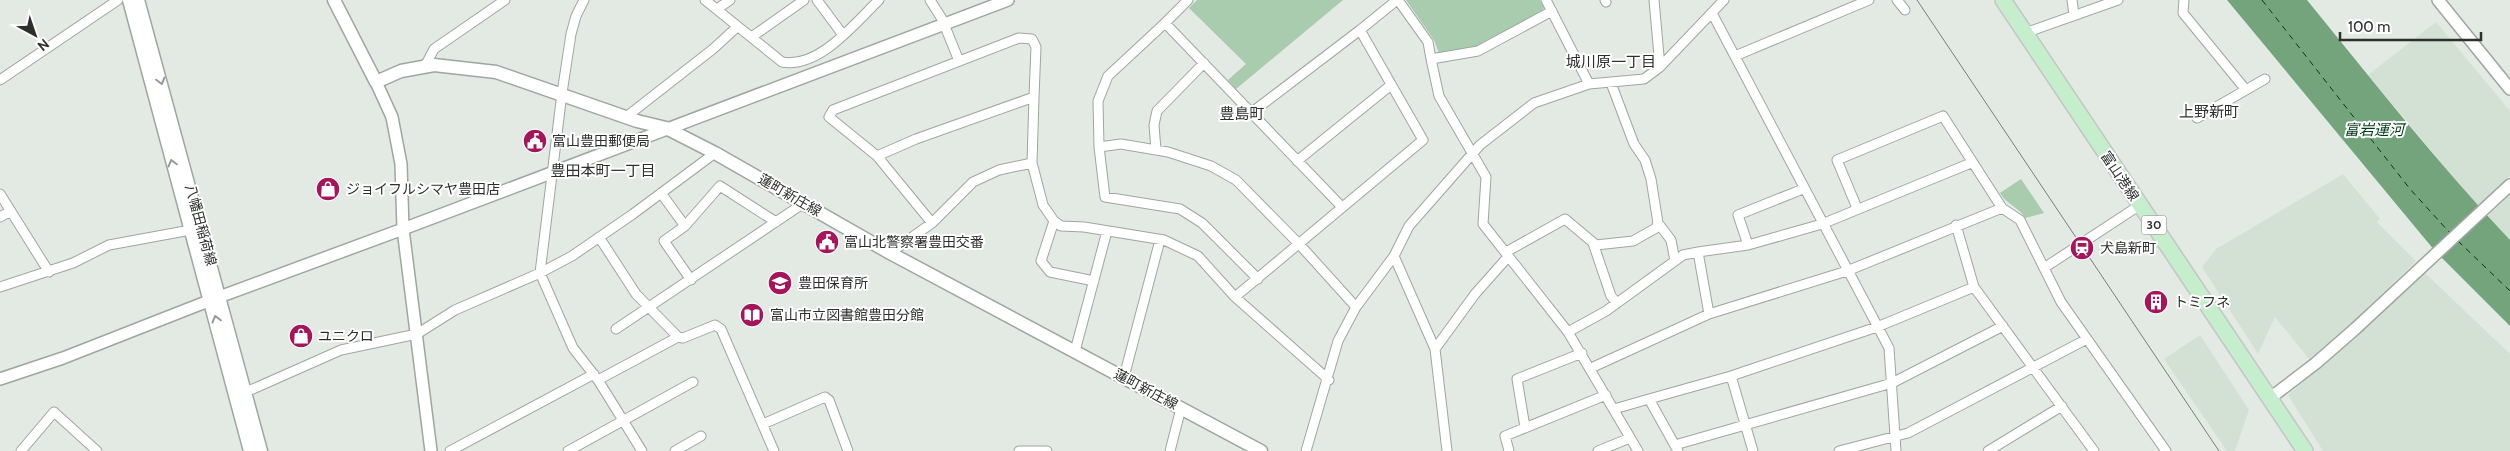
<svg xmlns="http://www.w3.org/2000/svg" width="2510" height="451" font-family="Cabin,'Noto Sans JP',sans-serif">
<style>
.built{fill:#d3e1d5}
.green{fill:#a8ccad}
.water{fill:#74a47c}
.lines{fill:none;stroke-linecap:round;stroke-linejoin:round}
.ferry{stroke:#003c15;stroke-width:1;stroke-dasharray:6 5;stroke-linecap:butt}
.minor-casing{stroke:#9ea79f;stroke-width:11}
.tertiary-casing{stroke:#9ea79f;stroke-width:14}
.secondary-casing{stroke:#9ea79f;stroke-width:15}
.primary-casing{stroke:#c4c5c4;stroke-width:18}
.minor{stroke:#fff;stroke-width:9}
.tertiary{stroke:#fff;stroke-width:11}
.secondary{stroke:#fff;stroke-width:12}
.primary{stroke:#c5eecd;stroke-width:15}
.tram{stroke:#797e79;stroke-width:1}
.oneway{stroke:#969796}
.labels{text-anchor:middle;stroke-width:4;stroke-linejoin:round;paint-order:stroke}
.shield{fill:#fff;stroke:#6b6d6b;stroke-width:1}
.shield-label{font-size:12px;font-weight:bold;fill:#2c2f2c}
.poi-label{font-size:14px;fill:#2c2f2c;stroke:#fff;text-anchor:start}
.street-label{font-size:14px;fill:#2c2f2c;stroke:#fff}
.neighbourhood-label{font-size:15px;fill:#2c2f2c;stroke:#fff}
.water-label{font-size:15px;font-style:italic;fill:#003c15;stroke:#fff}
</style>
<rect width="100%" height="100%" fill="#e2eae3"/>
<path class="built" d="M2436 22 2510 111V176L2478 207 2368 75Z
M2343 174 2380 219 2377 222 2416 261 2337 337 2310 360 2275 317 2258 354 2202 267 2216 249Z
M2510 195V240L2488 216Z
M2425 273 2510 354V451H2323L2288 395Z
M2200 335 2249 410 2235 451H2227L2164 359Z"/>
<path class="green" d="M1197 0H1343L1236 89 1228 80 1246 64 1189 8Z
M1406 0H1540L1544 8 1542 11 1479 46 1439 53 1434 40Z
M2021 179 2044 213 2025 218C2019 207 2006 204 2000 193Z"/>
<path class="water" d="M2227 0H2307C2373 81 2438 164 2510 240V326L2435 251Z"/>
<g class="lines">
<path class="ferry" d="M2262 0 2410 189 2450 233
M2458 241 2510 291"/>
<g class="minor-casing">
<path id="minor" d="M584 0 576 16 571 34 562 93 540 273 573 348 598 380 642 451
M705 0 782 62C819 69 855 23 879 0
M817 0 843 35
M930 0 942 19 959 61
M1398 0 1428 42 1431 59
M1546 0 1589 84
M1605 0 1606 2
M1654 0 1660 67
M1897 0 1905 10
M2072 0 2074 15
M2184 0 2183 13 2246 90
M717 9 730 0
M1552 11 1478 51 1431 59 1439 96 1486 177 1483 224 1568 332 1638 451
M1712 13 1889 348 1896 451
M1165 23 1188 0
M1360 30 1397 0
M2025 33 2118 0
M753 36 804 0
M1019 38 1032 39 1036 47 1034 97 916 139 877 156 829 117 833 110Z
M1735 56 1869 0
M425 66 434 49 505 0
M0 80 118 0
M1034 97 1032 163 1043 205 1054 221 1061 226 1084 227 1164 240 1198 256 1235 297 1329 380
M626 117 713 49 737 27
M2197 118 2265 79
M1099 147 1105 197 1180 209 1202 223 1258 279
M1156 150 1154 125 1157 111 1204 63
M877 156 932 223
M1297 161 1391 85
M661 193 685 226
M0 194 49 272
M1342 207 1165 23 1108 76 1098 101 1099 147 1121 144 1168 152 1211 166 1236 180 1300 245 1356 307
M2002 208 2020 220 2061 302 2166 451
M0 217 11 211
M1054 221 1041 261 1050 272 1094 281
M1658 223 1671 240 1675 261
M1956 225 1974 287 2094 451
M599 237 636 294 678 337 683 338 715 325 721 329 774 451
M1593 243 1611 296 1617 303
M1748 245 1738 215 1803 189
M1506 252 1565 219 1596 245 1633 241 1656 228 1658 223 1651 179 1645 160 1634 144 1611 83
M890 253 932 223 973 182 999 170 1032 163
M1394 256 1435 349 1447 451
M2044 268 2140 205
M691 280 664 241 685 226 720 186 776 222
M0 287 73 263 109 245 196 229
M1235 297 1423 140 1360 30 1251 113
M1709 314 1698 252 1748 245 1822 224 1971 163
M616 329 804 203
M1568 332 1606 311 1683 255 1698 252
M1435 349 1475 294 1507 258
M1075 351 1107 231
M1591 368 1709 314 1847 271 2002 208 1943 116 1837 160 1857 208
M1731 376 1753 451
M1124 377 1160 240
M598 380 678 337
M240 392 253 389 341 350 417 334 455 310 540 273 572 256 633 214 715 153
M1614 409 1649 399
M763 424 825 397 829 400 848 451
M1525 427 1517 379 1582 353
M1675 445 1892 383 2003 326
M21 451 54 412 97 451
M450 451 594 374
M568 451 693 382
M675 451 701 436
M1019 451H1047
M1170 451 1181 408
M1306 451 1338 341 1356 307 1394 256 1409 226 1480 145 1534 103 1589 84 1644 79 1660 67 1724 0
M1509 451 1505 436 1606 395
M1598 451 1630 438
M1678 451 1649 399 1731 376 1877 327 1974 287
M1839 451 1908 433 2087 339
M1988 451 2062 406"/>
</g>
<g class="tertiary-casing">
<path id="tertiary" d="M2438 0 2510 89
M376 82 392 117 401 164 403 229 431 451
M0 379 63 358 211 300 403 229 1008 0
M2269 399 2316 363 2355 329 2510 185"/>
</g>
<g class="secondary-casing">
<path id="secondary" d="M129 0 250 451
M138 0 261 451
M334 0 376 82 401 71 434 65 496 72 637 121 666 128 715 153 890 253 1261 451"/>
</g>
<g class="primary-casing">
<path id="primary" d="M2003 0 2305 451"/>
</g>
<use href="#minor" class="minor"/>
<use href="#tertiary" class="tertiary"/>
<use href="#secondary" class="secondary"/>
<use href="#primary" class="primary"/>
<path class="tram" d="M1917 0 2219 451"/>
</g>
<defs><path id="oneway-chevron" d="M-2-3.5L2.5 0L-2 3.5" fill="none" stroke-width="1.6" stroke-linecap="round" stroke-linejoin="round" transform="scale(1.25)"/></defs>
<g class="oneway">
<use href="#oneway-chevron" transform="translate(161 81) rotate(75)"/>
<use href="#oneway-chevron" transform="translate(172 163) rotate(-105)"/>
<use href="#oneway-chevron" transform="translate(216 319) rotate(-105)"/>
</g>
<defs>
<g id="civic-disc" transform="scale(1.25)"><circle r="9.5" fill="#a41559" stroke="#fff"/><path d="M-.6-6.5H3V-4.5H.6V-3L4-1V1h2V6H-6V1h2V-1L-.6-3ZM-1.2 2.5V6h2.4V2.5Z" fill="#fff"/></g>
<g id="shop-disc" transform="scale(1.25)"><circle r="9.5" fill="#a41559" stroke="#fff"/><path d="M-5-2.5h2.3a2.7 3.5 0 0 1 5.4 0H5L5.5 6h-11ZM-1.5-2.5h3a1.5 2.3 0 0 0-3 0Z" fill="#fff"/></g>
<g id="station-disc" transform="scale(1.25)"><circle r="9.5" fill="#a41559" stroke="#fff"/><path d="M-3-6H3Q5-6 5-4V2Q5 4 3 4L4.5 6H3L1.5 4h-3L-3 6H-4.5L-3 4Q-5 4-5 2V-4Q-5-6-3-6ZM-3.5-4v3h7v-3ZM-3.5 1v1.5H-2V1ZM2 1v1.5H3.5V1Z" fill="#fff"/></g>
<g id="school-disc" transform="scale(1.25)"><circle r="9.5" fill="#a41559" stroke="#fff"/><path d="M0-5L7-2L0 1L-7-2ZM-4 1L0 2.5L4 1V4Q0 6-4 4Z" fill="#fff"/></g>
<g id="building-disc" transform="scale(1.25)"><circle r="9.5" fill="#a41559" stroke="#fff"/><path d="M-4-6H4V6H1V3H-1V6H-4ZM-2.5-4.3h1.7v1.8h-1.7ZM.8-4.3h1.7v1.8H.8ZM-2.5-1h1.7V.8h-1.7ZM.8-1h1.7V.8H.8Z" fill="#fff"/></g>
<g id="library-disc" transform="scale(1.25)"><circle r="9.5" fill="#a41559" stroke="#fff"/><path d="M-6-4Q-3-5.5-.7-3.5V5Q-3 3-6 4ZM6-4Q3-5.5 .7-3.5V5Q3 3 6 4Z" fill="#fff"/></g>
</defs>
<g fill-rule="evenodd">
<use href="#civic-disc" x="535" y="141"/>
<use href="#shop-disc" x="328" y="189"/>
<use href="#civic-disc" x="827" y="242"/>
<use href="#station-disc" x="2082" y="248"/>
<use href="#school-disc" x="780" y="283"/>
<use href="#building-disc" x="2156" y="302"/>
<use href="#library-disc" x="752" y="315"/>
<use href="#shop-disc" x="301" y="336"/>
</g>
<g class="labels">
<rect class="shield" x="2141.5" y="215.5" width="25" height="19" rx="4"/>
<g class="shield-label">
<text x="2154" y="229">30</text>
</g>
<g class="poi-label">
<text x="552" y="146">富山豊田郵便局</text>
<text x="346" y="194">ジョイフルシマヤ豊田店</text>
<text x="844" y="247">富山北警察署豊田交番</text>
<text x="2100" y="253">犬島新町</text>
<text x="798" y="288">豊田保育所</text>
<text x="2174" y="307">トミフネ</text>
<text x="770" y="320">富山市立図書館豊田分館</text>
<text x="318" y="341">ユニクロ</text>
</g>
<g class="street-label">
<text transform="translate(2120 176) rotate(56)" y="5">富山港線</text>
<text transform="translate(790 195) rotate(30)" y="5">蓮町新庄線</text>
<text transform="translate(201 225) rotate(75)" y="5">八幡田稲荷線</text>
<text transform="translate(1146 389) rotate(28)" y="5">蓮町新庄線</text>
</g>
<g class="neighbourhood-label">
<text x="1611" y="67">城川原一丁目</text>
<text x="2209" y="117">上野新町</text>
<text x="1242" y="119">豊島町</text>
<text x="603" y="176">豊田本町一丁目</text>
</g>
<g class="water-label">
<text x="2374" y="135">富岩運河</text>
</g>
</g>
<g transform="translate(35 35) rotate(140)" stroke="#ffffff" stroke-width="4" paint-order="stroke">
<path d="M0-4L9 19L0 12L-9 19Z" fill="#2c2f2c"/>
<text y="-8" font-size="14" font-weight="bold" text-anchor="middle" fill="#2c2f2c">N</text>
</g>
<path d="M2340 32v8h141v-8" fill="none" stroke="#2c2f2c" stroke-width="2.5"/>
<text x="2348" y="32" font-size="15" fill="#2c2f2c" stroke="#ffffff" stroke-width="4" paint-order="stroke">100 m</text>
</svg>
